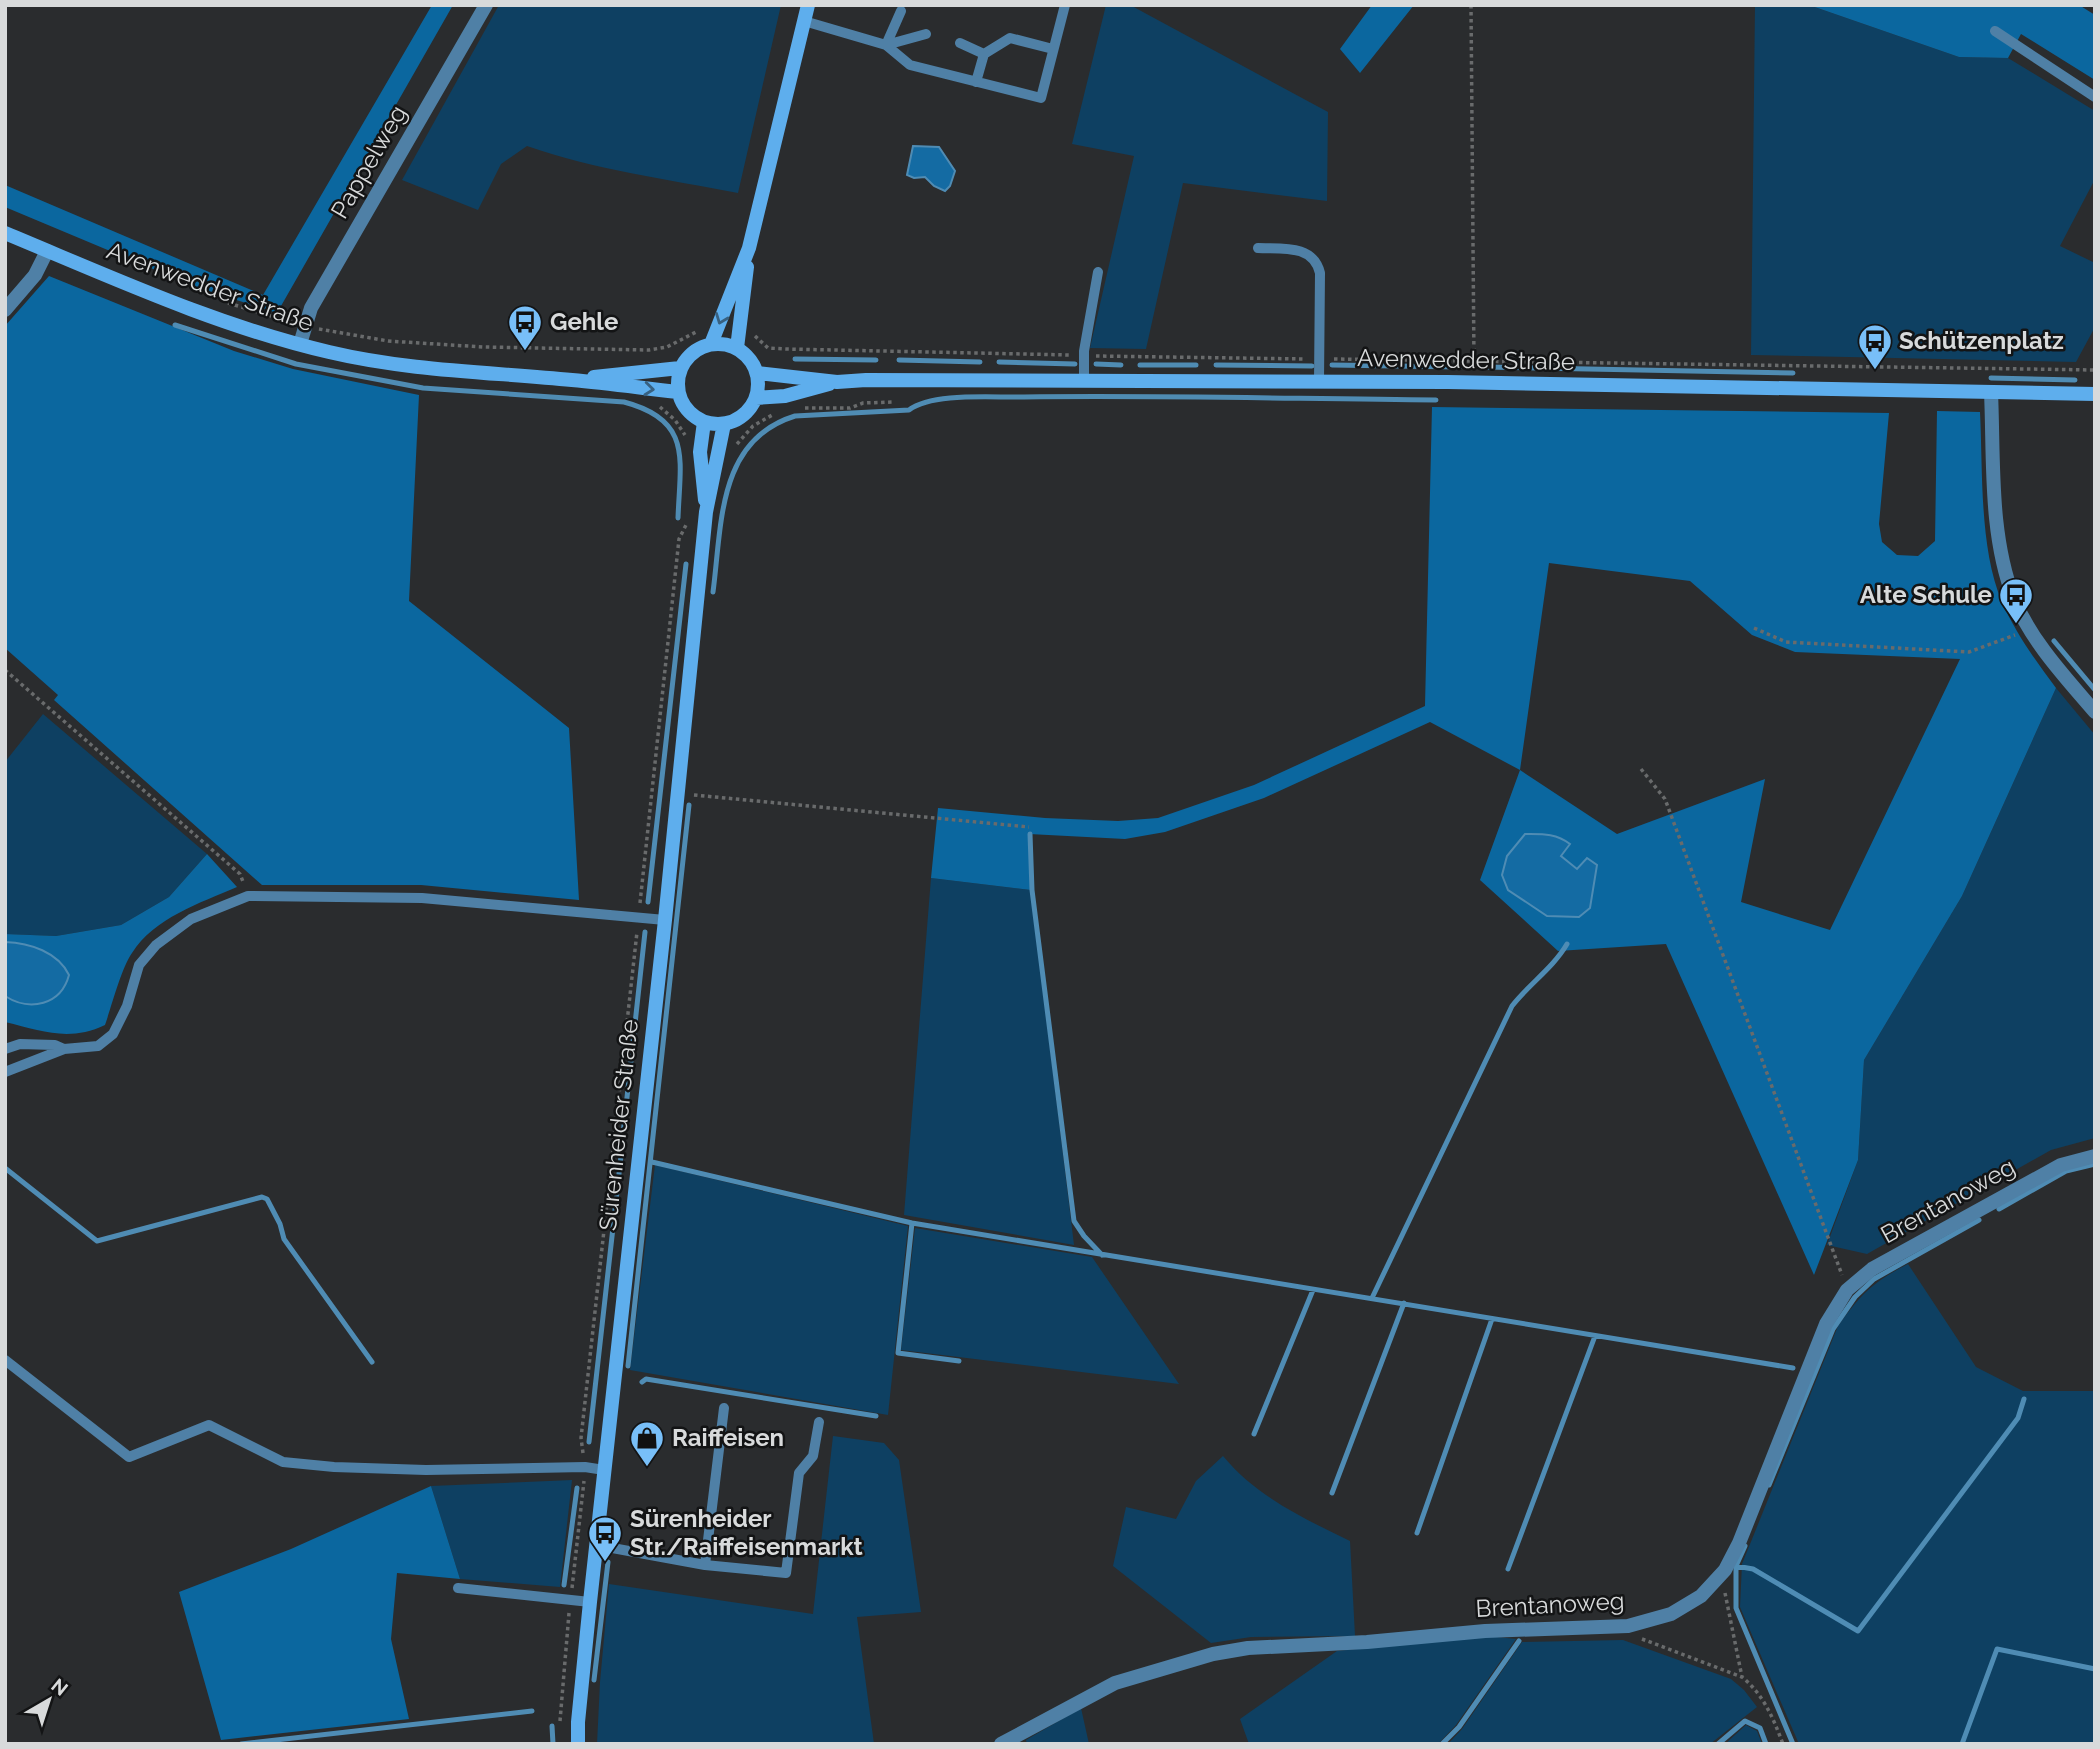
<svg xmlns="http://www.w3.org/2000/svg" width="2100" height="1749" font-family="Raleway,sans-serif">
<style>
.green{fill:#0e4062}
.forest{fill:#0b679f;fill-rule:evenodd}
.water{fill:#146ba3;stroke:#4f8cb4;stroke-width:2}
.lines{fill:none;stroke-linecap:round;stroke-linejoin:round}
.stream{stroke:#4f8cb4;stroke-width:5}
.path{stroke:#696b6c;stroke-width:3.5;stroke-dasharray:3.5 3.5;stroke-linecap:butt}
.lane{stroke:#4f80a6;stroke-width:10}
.street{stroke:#4f80a6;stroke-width:14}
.secondary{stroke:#5eaeed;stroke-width:14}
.oneway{stroke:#386181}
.labels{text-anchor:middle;stroke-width:5;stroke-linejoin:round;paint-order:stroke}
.street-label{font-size:24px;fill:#d8dadb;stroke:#131415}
.poi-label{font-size:24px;font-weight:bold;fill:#d8dadb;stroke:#131415;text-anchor:start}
</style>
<rect width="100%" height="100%" fill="#2a2c2e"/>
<path class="green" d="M499 5H781L738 193C667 179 595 170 527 146L501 164 478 210 402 180Z
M1106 5H1130L1328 112 1327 201 1183 183 1146 349 1090 348 1134 156 1072 144Z
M1755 5H1809L1959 57 2008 58 2095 111V179L2060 246 2095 263V327L2076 362 1751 355Z
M2056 688 2095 735V1138L2051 1150 1867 1254 1827 1245 1858 1160 1864 1060 1962 896Z
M43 714 207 854 169 897 121 925 56 936 5 934V762Z
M931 878 1031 890 1074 1245 904 1215Z
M655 1165 908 1226 888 1415 630 1370Z
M915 1228 1092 1257 1179 1384 901 1350Z
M1908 1264 1976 1367 2023 1391H2095V1744H1799L1740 1607 1742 1564 1838 1326C1861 1294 1873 1282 1908 1264Z
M833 1436 884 1443 899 1460 921 1612 857 1617 874 1744H597L600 1682 609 1584 813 1614Z
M1223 1456C1257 1497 1303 1518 1350 1541L1355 1636 1251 1637 1211 1643 1113 1566 1126 1507 1176 1519 1196 1481Z
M572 1480 560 1587 460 1579 431 1486Z
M1487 1636 1516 1639 1456 1725 1438 1744H1249L1240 1719 1337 1651Z
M1623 1640 1731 1679 1744 1690 1757 1707 1710 1744H1448L1462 1729 1522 1642Z
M1081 1708 1089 1744H1027L1026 1740Z
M1746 1725 1757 1731 1762 1744H1725Z"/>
<path class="forest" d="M432 5H453L277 313 196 287 5 207V185L263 295Z
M1372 5H1414L1360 73 1340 49Z
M1809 5H2079L2095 15V80L2021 34 2008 58 1959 57Z
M49 276 234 351 293 369 419 395 409 601 569 728 579 900 421 885H262L54 700 58 695 5 648V326Z
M1432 407 1889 413 1879 524 1882 542 1897 555 1918 556 1935 541 1937 411 1980 412C1983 471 1979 548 2002 602 2016 634 2036 661 2056 688L1962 896 1864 1060 1858 1160 1814 1275 1666 944 1558 951 1480 880 1520 770 1430 722 1264 798 1165 832 1125 839 1029 834 1031 890 931 878 938 808 1045 818 1118 821 1158 818 1254 785 1425 706ZM1549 563 1690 581 1752 635 1795 652 1960 659 1830 930 1741 902 1765 779 1617 834 1520 770Z
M207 854 237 887C200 903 154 918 132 953 121 969 112 1005 105 1025 69 1042 42 1031 5 1022V934L56 936 121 925 169 897Z
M431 1486 460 1579 397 1573 391 1639 409 1719 221 1740 179 1592 291 1549Z"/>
<path class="water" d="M913 146 939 147 955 171 950 186 945 191 934 186 925 177 914 178 907 175Z
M1525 834C1542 834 1556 833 1570 844L1561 856 1577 869 1587 858 1597 865 1590 908 1579 917 1547 916 1508 890 1502 875 1507 856Z
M5 942C30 943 58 952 69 975 61 1005 30 1012 5 996Z"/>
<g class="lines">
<path class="stream" d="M175 325 296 364 423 388 624 402C693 420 680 460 678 518
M795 359 876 360
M899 360 980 362
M999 362 1075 364
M1096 364 1121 365
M1140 365H1196
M1216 365 1312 366
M1332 365 1460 367
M1485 367 1793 373
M1991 378 2075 380
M713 592C722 525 717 440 795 416L909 410C933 392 994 398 1024 397 1162 395 1299 399 1436 400
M2054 641 2095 690
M1030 834 1032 890 1074 1221 1084 1236 1102 1255
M648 902 686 564
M623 1134 645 932
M652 1162 912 1223 1793 1368
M5 1168 97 1241 262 1197 267 1199 280 1224 284 1239 372 1362
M1999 1209 2066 1171 2095 1164
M912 1223 898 1353 959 1361
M1372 1298 1512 1006C1529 984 1553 968 1567 944
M628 1366 689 805
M642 1382 646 1379 876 1416
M1254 1434 1313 1290
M589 1442 621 1156
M1769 1485 1833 1329 1855 1297 1874 1279 1979 1220
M1332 1493 1404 1303
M1417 1533 1492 1319
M1745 1546 1736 1566V1608L1793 1744
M1736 1566 1753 1569 1858 1631 2018 1418 2024 1399
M1508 1569 1595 1336
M564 1585 577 1488
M594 1680 608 1562
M552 1726 553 1744
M241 1744 532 1711
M1442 1744 1459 1727 1519 1641
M1718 1744 1745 1721 1760 1728 1766 1744
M1962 1744 1997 1649 2095 1669"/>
<path class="path" d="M1471 5 1474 363
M228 303 291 322
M319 329 388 341 483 347 649 350 667 347 698 331
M755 336 768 348 786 349 1071 355
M1096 356 1305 359
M1334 359 2095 370
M660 407 675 420 685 435
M805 408H850L863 403 895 402
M737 444 753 426 774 414
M1754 628 1786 642 1969 652 2015 635
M5 670 240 874 244 884
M1641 769 1665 799 1842 1275
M694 795 1029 827
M640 903 679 539 687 523
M583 1453 581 1438 637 932
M572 1588 584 1481
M1725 1593 1742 1677
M1642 1639 1742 1677C1764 1695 1773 1718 1783 1744
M560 1721 569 1613"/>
<path class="lane" d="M804 21 886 45 910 65 1041 98 1065 5
M1995 31 2095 97
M960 43 984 54 1010 38 1053 49
M886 45 926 34
M886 45 901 11
M976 82 984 54
M1258 248C1282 249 1313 244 1320 273L1319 381
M1084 381V351L1098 272
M5 1049 20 1044 55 1045 64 1049 98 1046 113 1034 127 1006 139 965 156 945 191 919 248 896 422 898 665 920
M5 1072 64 1049
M5 1360 129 1457 209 1425 283 1462 334 1467 426 1470 585 1467 604 1470
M596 1545 705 1565 724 1408
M705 1565 786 1573 799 1473 813 1456 819 1422
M458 1588 590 1602"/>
<path class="street" d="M5 310 35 275 47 251
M300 344 311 308 486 5
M1991 392C1994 460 1989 534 2014 599 2031 641 2066 678 2095 712
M1001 1744 1115 1683 1213 1654 1248 1648 1367 1642 1485 1631 1628 1626 1671 1614 1701 1596 1725 1570 1739 1543 1826 1324 1847 1290 1872 1269 2061 1165 2095 1156"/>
<path class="secondary" d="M5 233C111 277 217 326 329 352 409 371 491 372 572 380 607 383 642 388 678 392
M678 384a40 40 0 1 1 80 0a40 40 0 1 1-80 0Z
M711 344 749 248 808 5
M737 348 747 267
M757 373 837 382 866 380 1448 382 2095 394
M594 377 680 368
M756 398 785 396 829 384
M704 422 700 452 705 500
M578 1744V1722L590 1602 665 920 706 512 724 424"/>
</g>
<defs><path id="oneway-chevron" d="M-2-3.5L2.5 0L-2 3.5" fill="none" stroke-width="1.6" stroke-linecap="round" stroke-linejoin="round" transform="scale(1.75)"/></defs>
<g class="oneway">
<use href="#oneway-chevron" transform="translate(721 319) rotate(111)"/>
<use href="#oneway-chevron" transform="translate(649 389) rotate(6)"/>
</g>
<defs>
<g id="bus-pin" transform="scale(1.75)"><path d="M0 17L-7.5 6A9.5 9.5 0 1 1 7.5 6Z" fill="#78bff8" stroke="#131415"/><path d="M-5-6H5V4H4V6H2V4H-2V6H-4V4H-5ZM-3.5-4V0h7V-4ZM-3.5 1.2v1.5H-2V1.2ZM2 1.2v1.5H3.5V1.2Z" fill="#111"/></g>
<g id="shop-pin" transform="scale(1.75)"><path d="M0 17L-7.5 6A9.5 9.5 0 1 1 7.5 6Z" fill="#78bff8" stroke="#131415"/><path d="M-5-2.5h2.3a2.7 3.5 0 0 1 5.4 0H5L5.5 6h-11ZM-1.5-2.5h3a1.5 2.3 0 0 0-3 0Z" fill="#111"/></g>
</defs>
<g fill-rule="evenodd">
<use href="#bus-pin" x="525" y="322"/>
<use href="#bus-pin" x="1875" y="341"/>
<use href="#bus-pin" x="2016" y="595"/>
<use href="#shop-pin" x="647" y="1438"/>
<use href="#bus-pin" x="605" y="1533"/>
</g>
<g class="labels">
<g class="street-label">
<text transform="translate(369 162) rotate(-60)" y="8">Pappelweg</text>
<text transform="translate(210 287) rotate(20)" y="8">Avenwedder Straße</text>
<text transform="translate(1466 360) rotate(1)" y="8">Avenwedder Straße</text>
<text transform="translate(619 1125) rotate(-84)" y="8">Sürenheider Straße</text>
<text transform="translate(1948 1201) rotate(-29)" y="8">Brentanoweg</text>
<text transform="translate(1550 1605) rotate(-3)" y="8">Brentanoweg</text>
</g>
<g class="poi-label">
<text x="550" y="330">Gehle</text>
<text x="1899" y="349">Schützenplatz</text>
<text x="1992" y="603" text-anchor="end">Alte Schule</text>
<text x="672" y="1446">Raiffeisen</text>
<text x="630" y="1527">Sürenheider<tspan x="630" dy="28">Str./Raiffeisenmarkt</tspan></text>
</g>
</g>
<rect width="2100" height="1749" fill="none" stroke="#d8dadb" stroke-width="14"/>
<g transform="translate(49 1700) rotate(39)" stroke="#131415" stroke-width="5" paint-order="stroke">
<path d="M0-5L12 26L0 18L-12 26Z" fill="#d8dadb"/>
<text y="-10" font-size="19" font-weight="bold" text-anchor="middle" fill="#d8dadb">N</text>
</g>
</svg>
